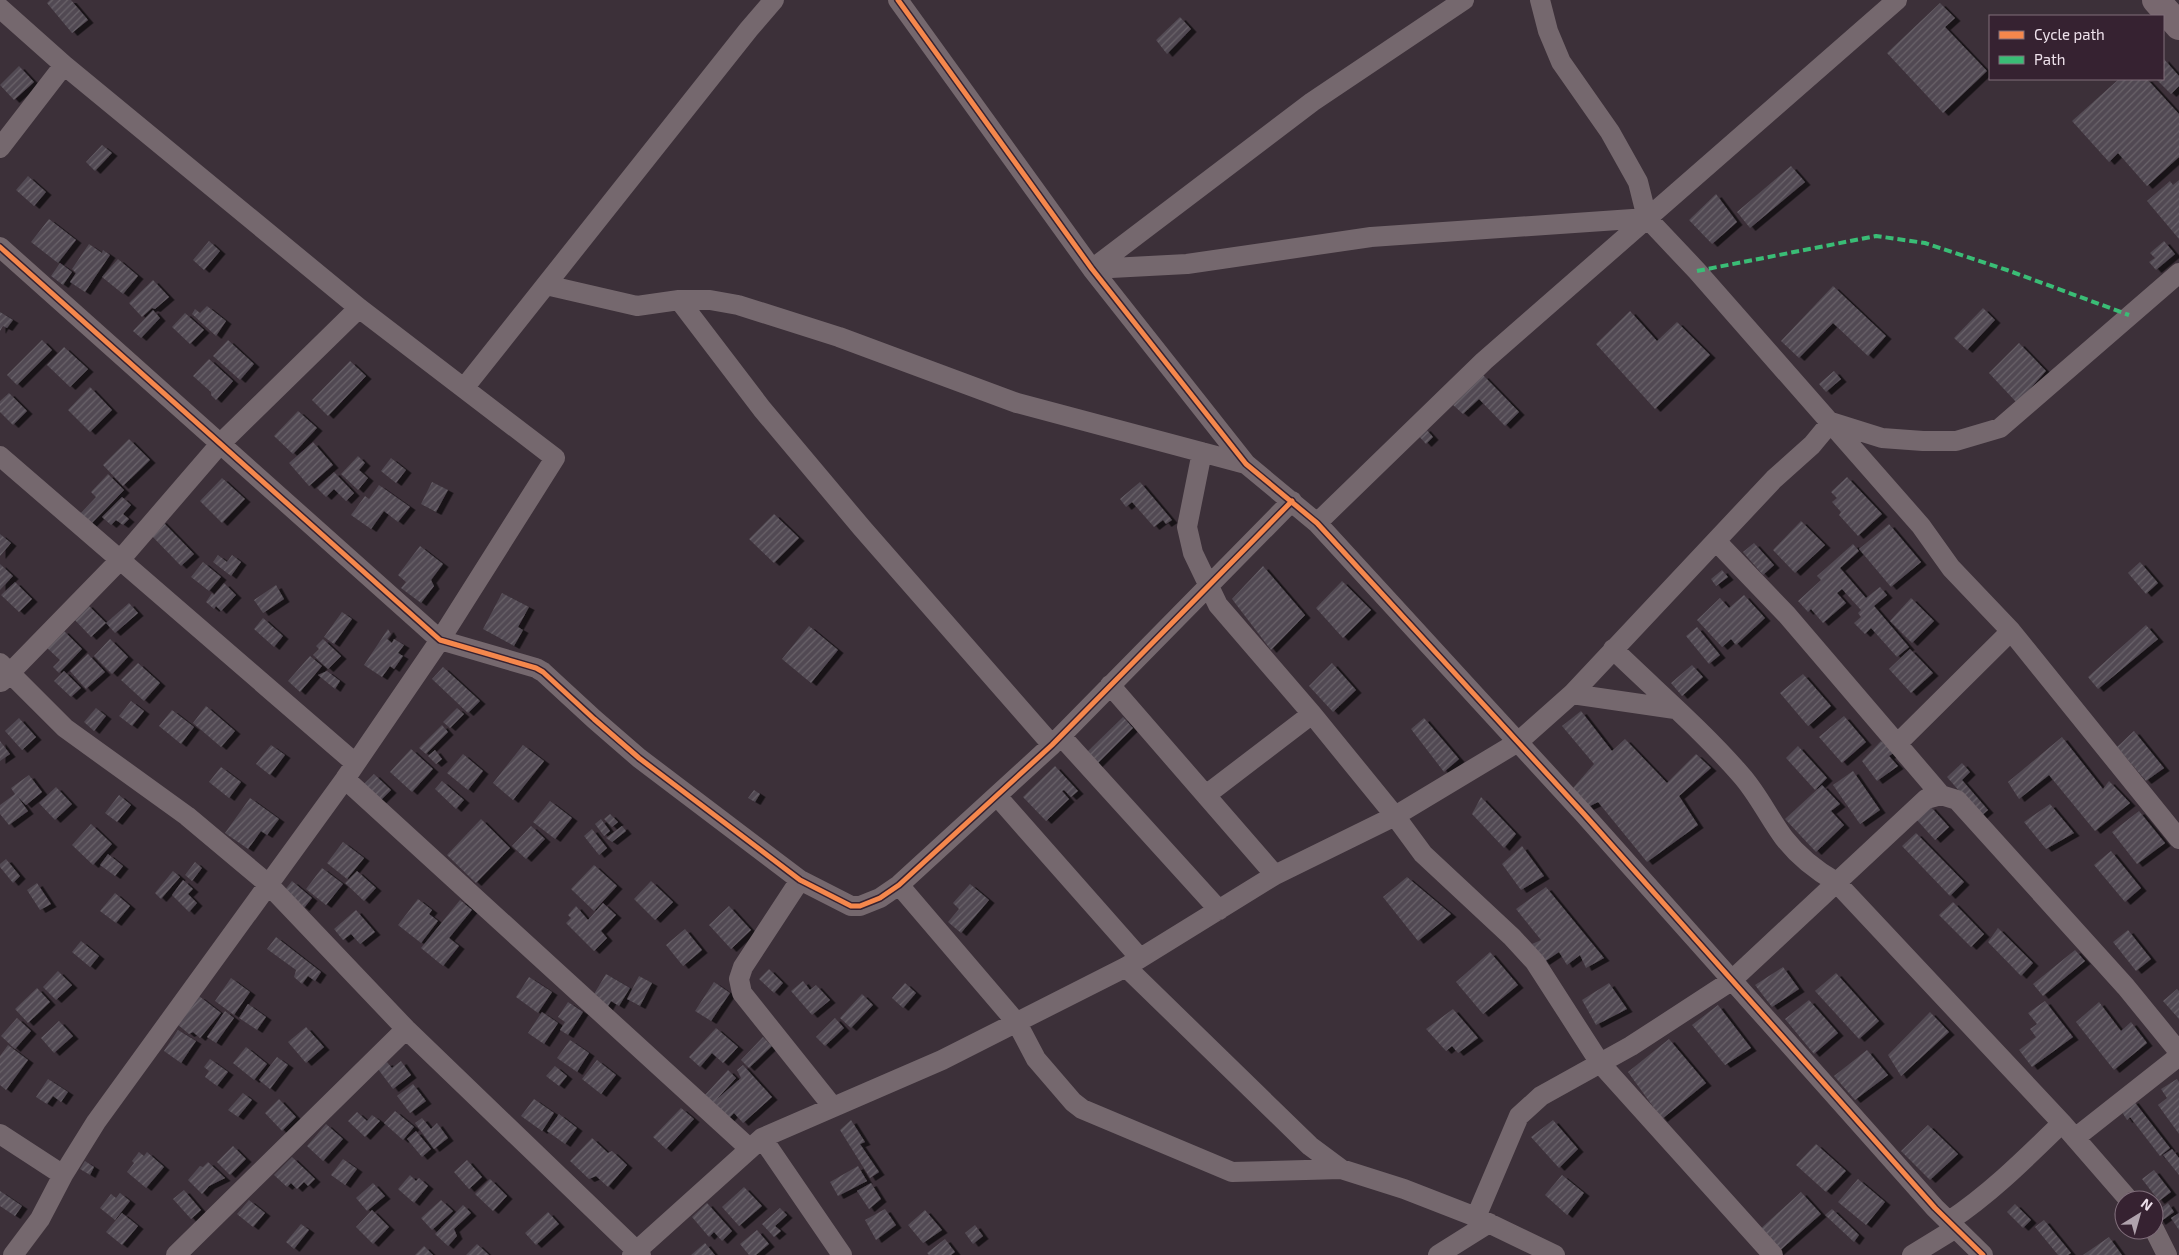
<svg xmlns="http://www.w3.org/2000/svg" width="2179" height="1255" font-family="'Exo 2',sans-serif">
<style>
.building{fill:url(#building-hatch);filter:url(#shadow)}
.lines{fill:none;stroke-linecap:round;stroke-linejoin:round}
.minor{stroke:#75686e;stroke-width:20}
.primary{stroke:#78686f;stroke-width:28}
.quiet{stroke:#3abd76;stroke-width:4;stroke-dasharray:8 4;stroke-linecap:butt}
.cycleway-casing{stroke:#362231;stroke-width:8}
.cycleway{stroke:#f5874c;stroke-width:5}
</style>
<defs>
<pattern id="building-hatch" width="6" height="6" patternUnits="userSpaceOnUse" patternTransform="scale(1.25)"><rect width="6" height="6" fill="#514952"/><path d="M-1 1l2-2M0 6l6-6M5 7l2-2" fill="none" stroke="#6a636b"/></pattern>
<filter id="shadow"><feDropShadow dx="5.5" dy="3" stdDeviation="0" flood-color="#0009"/></filter>
</defs>
<rect width="100%" height="100%" fill="#3c3039"/>
<path class="building" d="M50 0H71L88 20 72 33 47 3Z
M1940 3 1955 18 1945 27 1987 71 1943 113 1887 53Z
M1180 17 1191 29 1167 54 1156 40Z
M2163 58 2179 76V86L2171 94 2156 79H2163Z
M19 66 34 82 14 100 0 85Z
M2119 79H2147L2179 114V157L2147 186 2118 153 2109 162 2072 121Z
M102 145 112 153 95 171 86 162Z
M1791 166 1805 182 1750 228 1737 212Z
M28 176 46 192 34 206 16 190Z
M2179 180V239L2147 201 2170 181 2173 185Z
M1716 194 1737 222 1712 244 1689 220Z
M49 219 76 240 58 263 31 242Z
M209 241 220 251 204 270 193 260Z
M2164 241 2175 254 2156 270 2149 262 2155 258 2150 253Z
M89 244 102 253 103 250 110 255 85 292 70 282 76 273 72 269Z
M118 259 138 276 123 294 102 277Z
M60 263 72 272 63 285 51 276Z
M153 280 169 297 155 309 152 308 142 317 129 303Z
M1833 286 1886 336 1868 356 1833 323 1799 358 1781 341Z
M207 306 226 321 216 336 192 314 195 309 200 313Z
M1983 308 1995 320 1967 350 1954 338Z
M153 310 160 318 141 338 133 331Z
M1630 311 1657 341 1677 322 1710 355 1655 409 1596 344Z
M0 312 13 320 7 328 3 326 0 331Z
M185 313 204 330 190 344 172 327Z
M42 340 52 350 17 385 7 375Z
M228 340 254 364 240 380 213 356Z
M2019 343 2046 371 2017 403 1989 373Z
M64 347 88 369 70 387 47 365Z
M209 359 233 381 216 400 211 395V392L193 376Z
M350 361 366 376 328 416 312 400Z
M1834 371 1841 379 1826 392 1819 384Z
M1483 375 1519 412 1505 426 1479 399 1463 414 1453 405Z
M90 387 112 410 90 432 68 410Z
M9 393 27 411 13 425 0 412V401Z
M298 411 317 428 293 454 274 436Z
M1425 428 1433 437 1426 444 1417 434Z
M129 439 150 460 123 486 103 465Z
M313 442 333 465 309 486 289 463Z
M358 456 365 463 359 470 368 478 358 490 341 474Z
M391 458 406 470 396 483 381 471Z
M334 472 354 493 346 501 334 489 326 497 317 488Z
M108 474 124 490 91 524 80 514 96 497 91 492Z
M1847 477 1882 514 1858 536 1839 515 1841 512 1832 502 1837 498 1831 492Z
M222 478 245 499 222 523 200 501Z
M432 482 448 490 436 512 421 504Z
M1140 482 1172 520 1166 524 1163 520 1154 527 1132 502 1126 507 1120 499Z
M379 485 410 507 398 522 384 511 371 529 351 515 365 496 369 499Z
M122 497 131 505 123 514 129 519 123 525 116 520 111 525 102 517Z
M774 514 799 538 774 563 749 539Z
M161 520 194 554 181 566 148 532Z
M1801 521 1825 545 1795 573 1773 550Z
M1889 524 1921 562 1891 587 1859 549Z
M0 534 11 543 0 556Z
M1754 543 1774 565 1763 575 1743 552Z
M1853 544 1859 551 1840 568 1866 598 1880 587 1887 595 1874 606 1909 647 1897 657 1871 628 1865 634 1854 623 1861 617 1858 613 1861 610 1842 589 1837 593 1846 603 1823 623 1811 609 1808 612 1798 601 1821 580 1817 576Z
M420 546 443 564 431 580 434 586 421 603 401 588 406 582 398 575Z
M218 555 227 562 232 555 241 562 231 576 213 562Z
M203 562 221 577 209 591 191 577Z
M2140 562 2158 583 2146 594 2128 573Z
M0 564 13 576 0 590Z
M1263 566 1305 615 1271 650 1232 599Z
M1722 570 1728 577 1716 586 1711 579Z
M1342 581 1371 610 1343 638 1316 608Z
M15 582 32 599 19 612 1 595Z
M224 583 236 595 221 611 216 606 214 609 206 602 212 593 214 595Z
M276 585 284 599 263 613 254 600Z
M502 593 529 607 518 627 523 630 514 646 483 629Z
M1744 595 1765 618 1736 645 1731 639 1722 647 1697 620 1720 598 1729 608Z
M1911 598 1934 621 1912 643 1890 621Z
M129 603 138 613 115 633 106 623 91 637 73 618 87 604 106 623Z
M342 612 352 619 334 644 324 637Z
M263 618 283 636 274 647 254 629Z
M2146 625 2158 639 2098 689 2088 677Z
M809 626 838 650 811 683 782 659Z
M1697 627 1720 655 1709 664 1686 636Z
M388 629 391 634 387 639 392 643 394 639 404 645 398 653 403 656 394 669 390 666 382 677 364 665Z
M63 630 82 649 59 673 53 667 60 660 46 647Z
M110 639 128 657 112 674 94 656Z
M323 639 341 656 328 669 313 655 319 649 316 646Z
M1910 649 1933 673 1911 693 1889 669Z
M88 654 105 672 86 689 70 671Z
M310 656 322 666 300 692 288 681Z
M138 663 160 683 144 701 121 680Z
M1332 663 1356 690 1333 712 1309 686Z
M1692 665 1703 677 1682 696 1671 683Z
M443 667 480 701 468 713 432 679Z
M64 671 81 688 71 697 54 681Z
M327 671 340 681 335 689 318 675Z
M1803 674 1831 706 1808 726 1780 693Z
M131 701 144 711 132 726 119 716Z
M206 706 235 731 221 747 193 723Z
M96 708 106 716 94 731 84 722Z
M457 708 464 714 450 728 443 722Z
M172 710 194 727 181 744 159 726Z
M1581 711 1612 751 1625 739 1667 783 1696 754 1711 768 1679 796 1698 825 1647 862 1598 802 1588 807 1573 788 1594 764 1562 726Z
M1844 716 1866 742 1842 763 1819 737Z
M1123 717 1133 728 1095 766 1084 755Z
M19 718 36 737 22 750 5 731Z
M1424 718 1459 759 1444 772 1411 729Z
M442 725 448 732 426 754 419 748Z
M2134 731 2164 768 2146 781 2117 747Z
M2062 737 2103 789 2109 781 2130 803 2095 831 2049 775 2019 799 2008 782Z
M0 741 10 754 0 761Z
M1881 741 1895 752 1889 756 1898 766 1877 781 1862 761Z
M271 745 285 755 270 775 256 764Z
M523 745 544 761 513 800 493 783Z
M1798 746 1827 778 1815 790 1786 758Z
M411 749 433 769 412 792 390 772Z
M435 750 442 759 436 764 428 756Z
M463 754 483 771 468 790 447 773Z
M1962 763 1970 772 1962 780 1988 810 1981 816 1947 777Z
M1055 766 1078 791 1071 797 1064 790 1062 791 1069 799 1046 821 1023 797Z
M221 767 241 782 229 798 209 782Z
M1853 771 1880 810 1860 824 1833 785Z
M374 774 391 790 379 802 362 786Z
M29 775 42 792 26 805 17 796 28 811 9 825 0 814V805L15 794 11 788Z
M442 781 464 800 456 809 435 789Z
M1822 785 1840 804 1831 811 1844 825 1816 852 1785 819Z
M56 787 72 804 55 820 39 803Z
M754 790 760 794 755 802 748 798Z
M119 795 131 805 117 822 105 813Z
M1481 797 1516 834 1504 848 1472 814Z
M250 798 279 819 267 835 261 831 248 849 225 833Z
M550 801 572 818 555 839 533 822Z
M2050 804 2074 833 2046 849 2024 822Z
M1930 806 1949 827 1935 840 1916 819Z
M2139 811 2165 843 2137 864 2112 832Z
M610 814 618 822 612 827 604 819Z
M481 819 510 848 476 883 447 855Z
M601 819 610 831 604 836 595 824Z
M91 824 112 844 93 865 72 845Z
M531 826 545 839 526 859 512 846Z
M622 826 626 831 612 842 606 838Z
M592 829 607 848 599 855 584 836Z
M1916 833 1964 882 1950 896 1902 846Z
M343 842 364 858 347 879 327 863Z
M1522 846 1544 876 1521 890 1502 864Z
M2111 851 2141 888 2125 902 2094 865Z
M108 854 123 866 115 876 100 865Z
M6 859 20 876 13 883 0 867V864Z
M195 862 202 868 192 881 185 875Z
M594 865 617 886 594 911 571 889Z
M322 868 343 884 326 905 306 889Z
M173 871 180 877 161 899 155 893Z
M357 871 376 888 364 901 345 883Z
M1407 877 1451 914 1418 941 1383 897Z
M183 880 193 889 188 894 197 903 189 912 172 895Z
M292 881 312 898 304 908 284 891Z
M651 881 673 902 655 920 634 899Z
M37 883 51 904 40 910 27 890Z
M970 884 989 900 961 933 948 922 959 909 953 903Z
M1546 887 1604 958 1586 968 1580 955 1567 965 1559 952 1544 962 1532 944 1541 940 1516 909Z
M115 893 130 906 116 923 100 911Z
M418 899 432 910 429 914 438 921 421 943 398 925Z
M460 900 472 910 449 938 459 946 443 966 421 948Z
M1953 902 1984 934 1971 947 1939 915Z
M603 903 616 915 601 931 607 938 594 951 566 923 571 918 568 915 576 906 588 920Z
M729 906 751 930 731 949 709 925Z
M356 910 375 932 360 944 351 934 343 940 334 929Z
M1998 928 2033 963 2021 976 1988 942Z
M685 929 702 950 683 966 666 945Z
M2128 930 2151 959 2136 971 2113 942Z
M276 937 321 972 315 981 308 976 302 984 294 977 296 970 267 949Z
M81 941 99 956 90 967 72 952Z
M2075 950 2085 961 2043 996 2033 984Z
M1490 952 1518 985 1483 1014 1456 982Z
M1783 967 1799 989 1772 1007 1755 985Z
M769 969 783 983 774 993 759 979Z
M58 971 72 985 56 1000 43 987Z
M1836 973 1879 1021 1859 1039 1815 991Z
M606 974 630 988 619 1006 611 1001 607 1008 594 999 598 996 594 994Z
M639 976 652 983 640 1006 627 999Z
M529 977 552 992 538 1013 516 997Z
M231 978 250 992 234 1015 215 1001Z
M803 981 810 990 816 985 830 1000 812 1015 791 991Z
M714 982 730 993 711 1021 695 1011Z
M905 983 916 993 903 1008 892 998Z
M1609 983 1627 1009 1596 1025 1582 1000Z
M37 988 50 1002 28 1023 15 1009Z
M2177 989 2179 991V1019L2163 1001Z
M862 994 873 1005 851 1028 840 1018Z
M199 996 221 1013 200 1038 193 1032 189 1034 177 1024Z
M1809 1000 1838 1033 1814 1054 1785 1019Z
M2045 1001 2073 1037 2032 1067 2019 1050 2036 1037 2030 1029 2037 1024 2028 1013Z
M568 1002 583 1012 568 1035 560 1030 565 1022 558 1017Z
M2099 1002 2121 1031 2131 1022 2147 1043 2114 1070 2076 1022Z
M248 1004 266 1017 257 1030 239 1018Z
M1718 1005 1751 1048 1725 1065 1692 1025Z
M1453 1009 1478 1038 1458 1053 1452 1046 1446 1051 1426 1029Z
M225 1011 234 1018 216 1043 207 1037Z
M542 1012 558 1023 544 1044 528 1033Z
M1930 1012 1949 1032 1901 1076 1888 1055Z
M17 1018 31 1031 15 1049 1 1036Z
M835 1018 844 1028 825 1046 816 1037Z
M59 1021 73 1036 54 1053 41 1038Z
M306 1027 324 1047 306 1063 288 1042Z
M716 1028 738 1047 723 1063 712 1053 700 1067 689 1057Z
M178 1030 196 1041 181 1063 164 1051Z
M763 1037 772 1046 749 1068 741 1060Z
M1669 1039 1706 1083 1662 1119 1628 1072Z
M570 1040 589 1053 577 1072 557 1058Z
M8 1045 28 1060 6 1090 0 1085V1056Z
M246 1047 267 1064 254 1080 233 1063Z
M1867 1050 1888 1075 1855 1100 1834 1076Z
M277 1057 288 1065 270 1089 259 1080Z
M210 1059 228 1072 217 1086 205 1077 209 1071 204 1067Z
M597 1060 616 1075 601 1094 582 1079Z
M401 1061 411 1075 393 1089 378 1069 387 1062 392 1068Z
M743 1065 772 1097 743 1123 734 1113 728 1119 705 1095 728 1070 736 1078 716 1100 741 1078 737 1070Z
M555 1066 567 1076 559 1086 546 1076Z
M48 1079 68 1092 61 1102 53 1096 47 1104 36 1097Z
M2177 1079 2179 1082V1134L2158 1105 2167 1098 2161 1089Z
M413 1084 426 1101 410 1113 397 1096Z
M243 1093 252 1100 238 1117 228 1110Z
M279 1099 296 1117 282 1131 265 1113Z
M534 1099 554 1113 542 1131 521 1116Z
M2133 1100 2170 1148 2160 1156 2130 1117 2127 1120 2120 1109Z
M681 1108 694 1119 666 1149 653 1137Z
M395 1111 414 1127 403 1140 384 1123Z
M357 1112 367 1121 372 1115 380 1121 365 1137 348 1121Z
M559 1114 577 1128 565 1144 547 1131Z
M422 1118 431 1129 437 1123 448 1138 434 1149 415 1123Z
M851 1120 865 1142 860 1144 879 1172 870 1178 840 1130Z
M1553 1120 1578 1149 1559 1168 1531 1137Z
M326 1124 343 1139 323 1161 307 1146Z
M1928 1125 1958 1154 1930 1180 1901 1151Z
M416 1131 431 1149 422 1157 407 1139Z
M592 1138 608 1153 612 1151 627 1165 608 1187 596 1176 589 1179 570 1161Z
M1816 1144 1846 1171 1826 1192 1796 1165Z
M233 1146 246 1159 230 1175 217 1162Z
M2172 1149 2179 1158V1175L2163 1155Z
M139 1152 144 1156 147 1152 164 1167 146 1188 127 1172 134 1163 132 1161Z
M292 1157 315 1179 308 1186 304 1182 297 1189 291 1183 287 1187 274 1175Z
M343 1159 357 1169 345 1185 331 1175Z
M467 1160 482 1177 469 1189 454 1172Z
M85 1161 94 1167 90 1175 80 1169Z
M208 1162 225 1178 209 1186 202 1194 188 1180 200 1166 203 1167Z
M858 1166 867 1181 838 1196 830 1182Z
M2154 1170 2171 1192 2159 1201 2142 1179Z
M410 1175 416 1181 419 1178 428 1186 414 1203 398 1189Z
M1562 1175 1584 1193 1567 1215 1545 1195Z
M490 1179 507 1196 493 1211 475 1194Z
M1858 1179 1885 1202 1866 1225 1838 1202Z
M373 1183 385 1196 367 1211 356 1198Z
M871 1183 881 1199 869 1209 857 1191Z
M744 1187 762 1206 739 1226 722 1207Z
M184 1190 201 1210 191 1219 173 1199Z
M0 1191 22 1206 15 1216 0 1206Z
M1801 1192 1821 1214 1776 1254 1757 1232Z
M120 1193 130 1201 115 1220 100 1208 111 1194 116 1198Z
M249 1200 265 1213 253 1227 237 1214Z
M441 1200 453 1211 432 1230 421 1218Z
M707 1203 732 1231 722 1241 714 1232 709 1237 692 1217Z
M2168 1203 2174 1212 2160 1222 2154 1213Z
M2015 1204 2031 1220 2023 1228 2007 1212Z
M463 1205 471 1213 454 1229 457 1236 448 1246 435 1234Z
M780 1208 787 1215 775 1226 781 1231 774 1237 762 1224Z
M885 1209 896 1225 876 1240 865 1220Z
M1832 1209 1859 1235 1854 1242 1825 1215Z
M372 1210 389 1227 373 1244 356 1227Z
M925 1210 942 1230 923 1243 908 1225Z
M548 1212 559 1224 536 1245 525 1233Z
M122 1213 138 1226 122 1245 106 1232Z
M2179 1213V1230L2171 1218Z
M2044 1220 2071 1253 2068 1255H2058L2035 1227Z
M301 1224 309 1230 294 1249 286 1242Z
M975 1225 983 1236 973 1244 965 1233Z
M757 1230 769 1244 756 1255H749L740 1244Z
M2109 1237 2122 1255H2083Z
M945 1239 955 1252 951 1255H929L927 1253Z
M705 1243 715 1255H691Z
M477 1244 489 1255H466Z
M424 1246 433 1255H415Z"/>
<g class="lines">
<path class="minor" d="M898 0 1092 269 1246 464 1317 523 1583 813 1935 1208 1983 1255
M1540 0 1548 31 1561 62 1610 132 1638 182 1647 218 1697 271 1921 526 1951 568 2011 631 2179 839
M0 8 64 65 359 308 555 458 440 640 345 779 96 1122 63 1175 40 1219 13 1255
M0 148 64 65
M0 247 440 640 536 668 543 672 594 719 639 758 800 880 851 906H860L880 898 899 885 1052 745 1292 501
M1092 269 1187 264 1371 237 1647 218
M1092 269 1312 102 1464 0
M546 285 637 306 679 300H710L738 305 839 337 1017 403 1246 464
M679 300 762 409 862 528 1052 745
M464 388 749 29 774 0
M1831 422 1882 438 1923 441H1956L2000 428 2179 273
M1202 452 1187 527 1193 553 1218 605 1312 714 1395 816 1423 854 1512 937 1535 962 1600 1063 1773 1255
M0 456 355 763
M1317 523 1484 361 1897 0
M1716 541 1787 615 1941 795 1957 800 2126 987 2179 1052
M1613 649C1656 691 1702 730 1741 775 1758 794 1769 818 1784 838 1798 856 1817 871 1836 882L2062 1123 2129 1200
M0 663 65 728 187 816 268 884 406 1029 641 1255
M1 682 120 560 220 444 359 308
M1110 685 1275 875
M1572 694 1675 709
M1061 736 1219 910
M1897 744 2011 631
M345 779 749 1148
M1206 795 1312 714
M997 796 1140 958
M800 880 743 967 739 979 742 993 833 1107
M899 885 1017 1023 1036 1059 1073 1102 1082 1109 1232 1172 1341 1169
M1126 967 1310 1146 1341 1169 1404 1189 1476 1217 1555 1255
M0 1134 63 1175
M762 1138 842 1255
M2075 1138 2179 1056
M1476 1217 1519 1116 1541 1096 1631 1046 1731 981 1926 799 1941 795
M1949 1221C1991 1193 2026 1158 2062 1123
M2154 1229 2167 1255
M176 1255 406 1029
M632 1255 762 1138 942 1060 1126 967 1275 875 1395 816 1518 742 1572 694 1774 479 1812 445 1831 422
M1438 1255 1489 1223
M1912 1255 1956 1228"/>
<path class="primary" d="M2156 0 2179 26"/>
<path class="quiet" d="M1697 271 1876 236 1925 243 2007 270 2129 315"/>
<g class="cycleway-casing">
<path id="cycleway" d="M898 0 1092 269 1246 464 1317 523 1583 813 1935 1208 1983 1255
M0 247 440 640 536 668 543 672 594 719 639 758 800 880 851 906H860L880 898 899 885 1052 745 1292 501"/>
</g>
<use href="#cycleway" class="cycleway"/>
</g>
<rect x="1989" y="15" width="175" height="65" fill="#362231" stroke="#806e7b"/>
<rect x="1999" y="31" width="25" height="8" fill="#f5874c" stroke="#806e7b"/>
<text x="2034" y="40" font-size="15" fill="#eee1eb">Cycle path</text>
<rect x="1999" y="56" width="25" height="8" fill="#3abd76" stroke="#806e7b"/>
<text x="2034" y="65" font-size="15" fill="#eee1eb">Path</text>
<g transform="translate(2139 1215) rotate(37)"><circle r="24" fill="#362231" stroke="#806e7b"/>
<path d="M0-4L9 19L0 12L-9 19Z" fill="#b0a3ad"/>
<text y="-8" font-size="14" font-weight="bold" text-anchor="middle" fill="#eee1eb">N</text>
</g>
</svg>
